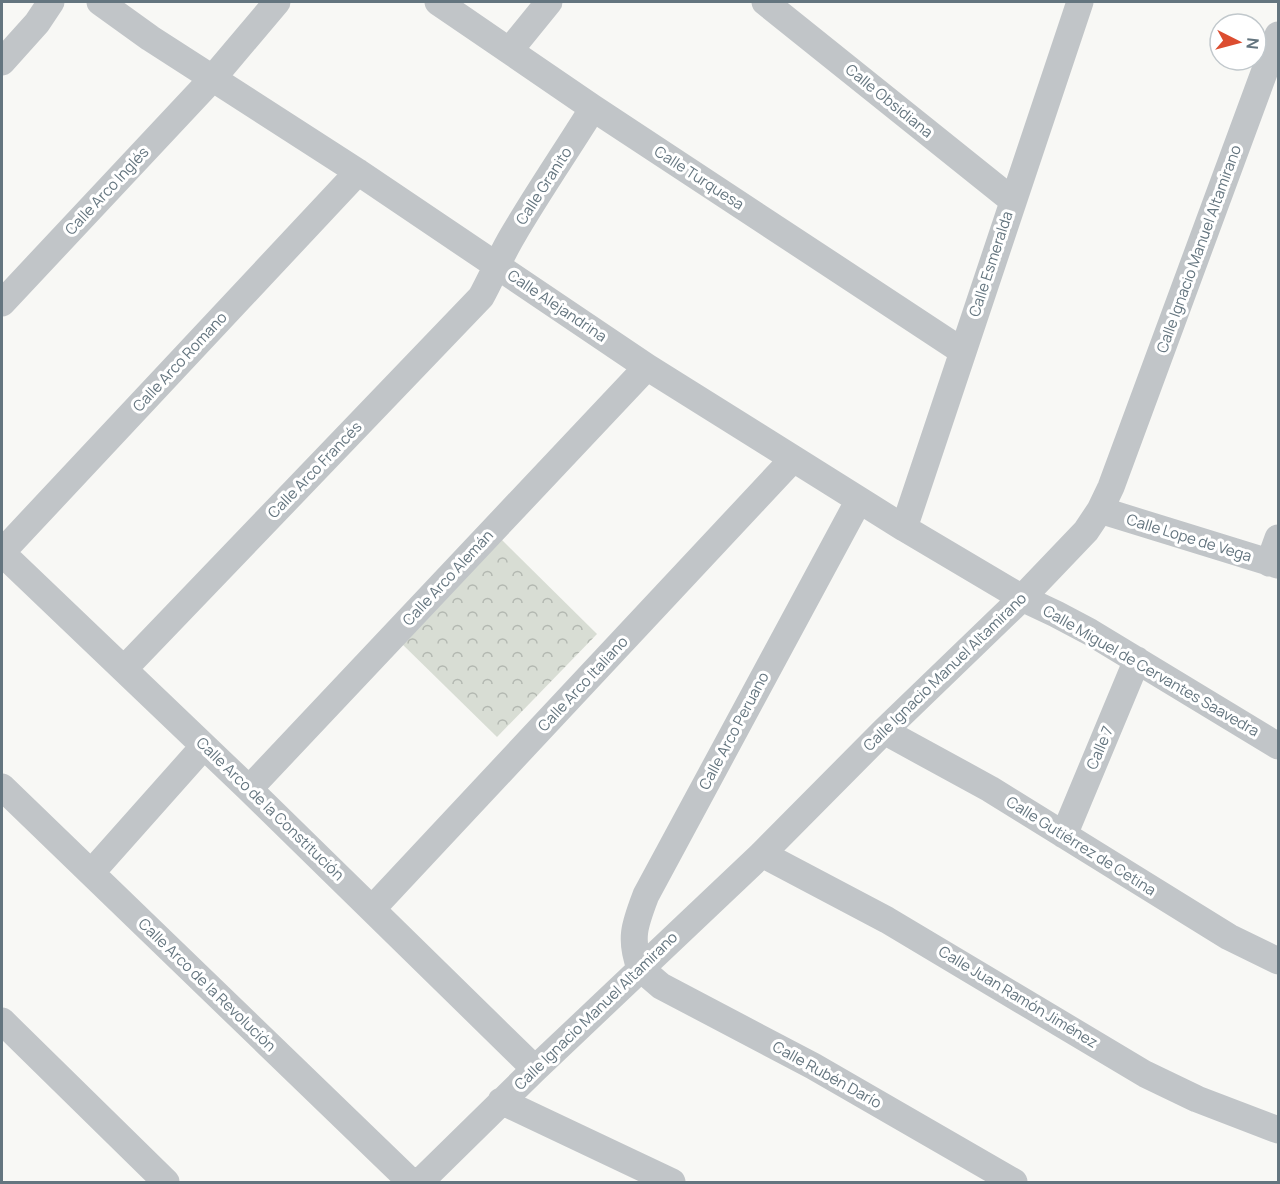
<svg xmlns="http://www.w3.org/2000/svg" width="1280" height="1184" font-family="Manrope,sans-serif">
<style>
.park{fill:url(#park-crowns)}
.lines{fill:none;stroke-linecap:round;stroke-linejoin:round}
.street{stroke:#c1c5c8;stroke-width:27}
.labels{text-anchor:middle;stroke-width:6;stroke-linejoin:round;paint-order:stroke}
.street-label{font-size:15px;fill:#64757f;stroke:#fff}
</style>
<defs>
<pattern id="park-crowns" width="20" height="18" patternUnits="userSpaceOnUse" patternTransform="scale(1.5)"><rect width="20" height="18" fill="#d8ddd4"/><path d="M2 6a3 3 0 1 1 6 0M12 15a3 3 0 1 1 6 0" fill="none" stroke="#b3b8b1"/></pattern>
</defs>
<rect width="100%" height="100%" fill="#f8f8f5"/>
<path class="park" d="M500 538 597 634 497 737 399 641Z"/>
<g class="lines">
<path class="street" d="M100 2 150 38 358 172 647 367 904 528 1022 598 1056 614 1090 632 1278 746
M438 2 593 108 962 351
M765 2 1012 200
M510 50 549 2
M2 62 37 23 51 2
M2 303 212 79 277 2
M1100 510 1278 565
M904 528 1080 2
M2 552 358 172
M2 553 249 789 535 1069
M1269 563 1278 538
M124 669 481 297C492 277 501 255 513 235 538 192 567 150 593 108
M884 731 990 789 1229 937 1278 961
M2 787 411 1182
M249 789 647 367
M1064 835 1137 660
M762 854 887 920 1145 1074 1197 1099 1278 1130
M91 873 204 746
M372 909 793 459
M640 968C629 938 635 924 646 895L859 500
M640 968 661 986 813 1066 1014 1182
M2 1021 166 1182
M501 1101 672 1182
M420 1182 535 1069 762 854 884 731 1022 598 1086 531 1100 510 1111 487 1278 35"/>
</g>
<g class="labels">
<g class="street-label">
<text transform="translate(889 101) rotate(39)" y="5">Calle Obsidiana</text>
<text transform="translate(699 178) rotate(33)" y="5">Calle Turquesa</text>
<text transform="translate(544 186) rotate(-57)" y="5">Calle Granito</text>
<text transform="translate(107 191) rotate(-47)" y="5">Calle Arco Inglés</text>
<text transform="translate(1199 249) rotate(-70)" y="5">Calle Ignacio Manuel Altamirano</text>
<text transform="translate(991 264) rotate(-72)" y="5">Calle Esmeralda</text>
<text transform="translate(557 306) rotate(34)" y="5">Calle Alejandrina</text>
<text transform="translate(180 362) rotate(-47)" y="5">Calle Arco Romano</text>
<text transform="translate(315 470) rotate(-46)" y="5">Calle Arco Francés</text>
<text transform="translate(1189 538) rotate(17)" y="5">Calle Lope de Vega</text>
<text transform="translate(448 578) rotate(-47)" y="5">Calle Arco Alemán</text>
<text transform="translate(1151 671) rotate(30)" y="5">Calle Miguel de Cervantes Saavedra</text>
<text transform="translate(945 672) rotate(-44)" y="5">Calle Ignacio Manuel Altamirano</text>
<text transform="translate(583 684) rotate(-47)" y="5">Calle Arco Italiano</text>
<text transform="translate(734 731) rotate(-62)" y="5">Calle Arco Peruano</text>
<text transform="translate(1100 748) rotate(-67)" y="5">Calle 7</text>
<text transform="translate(270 809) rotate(44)" y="5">Calle Arco de la Constitución</text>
<text transform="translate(1081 846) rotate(32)" y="5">Calle Gutiérrez de Cetina</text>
<text transform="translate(207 985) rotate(44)" y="5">Calle Arco de la Revolución</text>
<text transform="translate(1018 997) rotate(31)" y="5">Calle Juan Ramón Jiménez</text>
<text transform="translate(596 1011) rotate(-44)" y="5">Calle Ignacio Manuel Altamirano</text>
<text transform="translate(827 1075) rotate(29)" y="5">Calle Rubén Darío</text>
</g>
</g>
<rect width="1280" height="1184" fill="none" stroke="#64757f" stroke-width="6"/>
<g transform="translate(1238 42) rotate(96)"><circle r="28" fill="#ffffff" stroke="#c1c8cc" stroke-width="1.5"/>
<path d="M0-4.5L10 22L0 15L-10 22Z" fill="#dc4d30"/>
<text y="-9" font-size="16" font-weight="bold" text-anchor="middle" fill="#64757f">N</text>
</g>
</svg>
